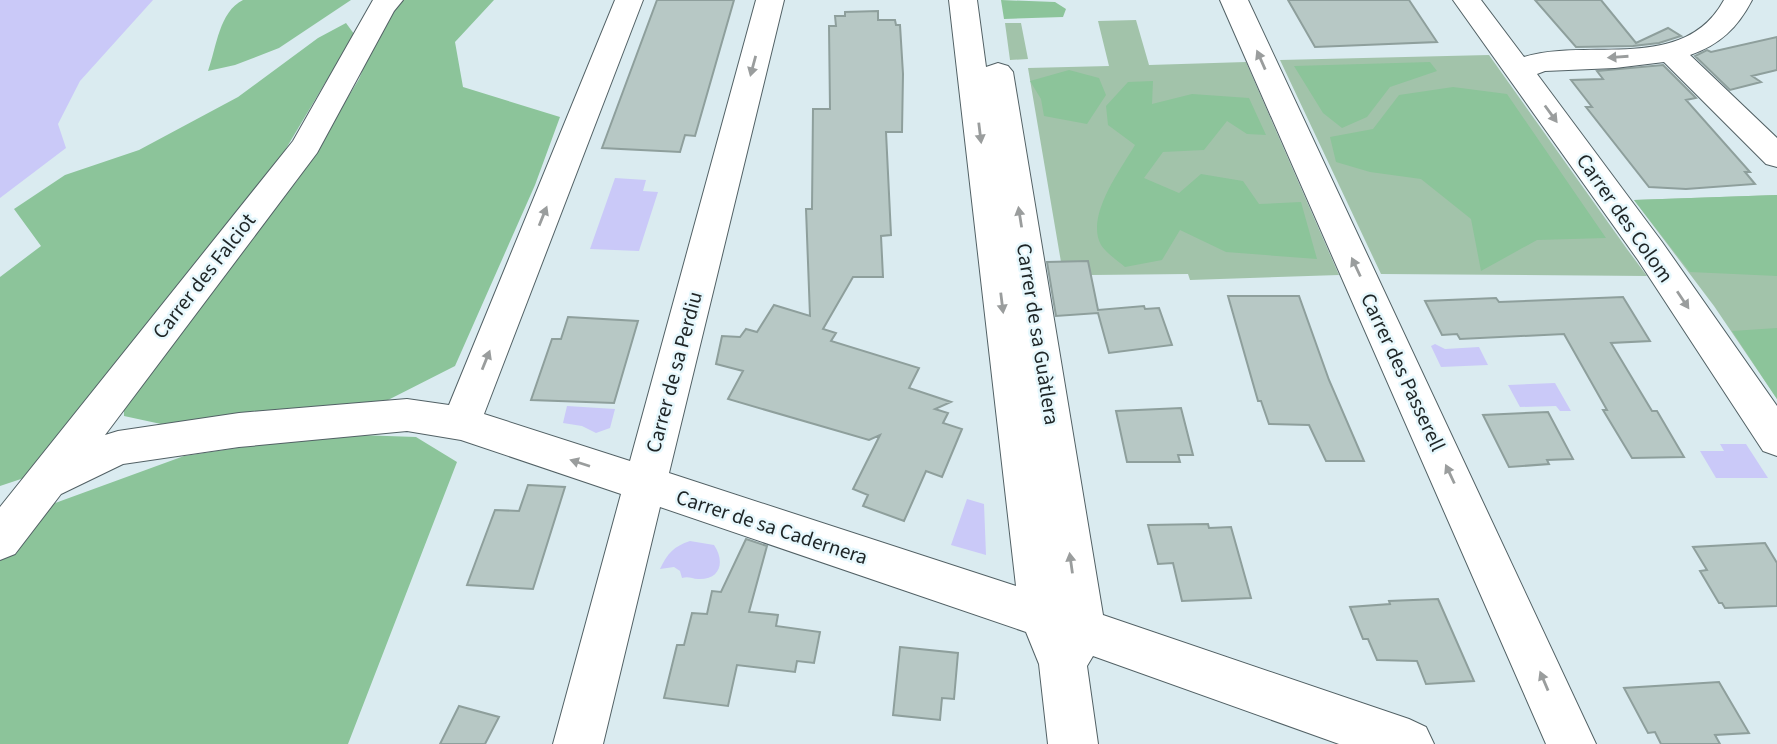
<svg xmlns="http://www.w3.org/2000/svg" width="1777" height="744" font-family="'Source Sans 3',sans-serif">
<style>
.green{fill:#a2c3aa}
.forest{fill:#8cc49a}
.water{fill:#cac9f8}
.building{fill:#b7c8c5;stroke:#8e9f9c;stroke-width:2}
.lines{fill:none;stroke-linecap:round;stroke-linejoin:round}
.minor-casing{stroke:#526165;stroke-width:2}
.minor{fill:#fff;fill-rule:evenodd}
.oneway{fill:#9a9d9d}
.labels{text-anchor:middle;stroke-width:5;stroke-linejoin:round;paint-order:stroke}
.street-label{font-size:21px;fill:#1e2526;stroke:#e7f8fd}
</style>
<rect width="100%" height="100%" fill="#daebf0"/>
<path class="green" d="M1136 20 1149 65 1246 62 1339 275 1190 280 1188 274 1091 275 1087 261 1061 262 1028 68 1109 66 1098 21Z
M1005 23H1021L1028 59 1010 60Z
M1489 55 1627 249 1647 276 1381 274 1280 60Z
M1777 195V399L1714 306 1634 200Z"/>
<path class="forest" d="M243 0H351L279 48 235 65 208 71C217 46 219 12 243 0Z
M402 0H494L455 42 463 87 560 117 535 185 455 366 388 400 161 424 124 416V395L181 315 297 181 359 79 379 30Z
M1001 0 1055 2 1066 9 1063 17 1004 19Z
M346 23 357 38 325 83 284 152 159 318 24 478 0 486V277L41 246 14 209 65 175 139 150 238 97 318 38Z
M1430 62 1437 71 1390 87 1367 117 1342 128 1323 113 1294 66Z
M1069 70 1099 78 1106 95 1087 124 1044 116 1041 99 1030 81Z
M1153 81 1152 104 1192 94 1249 98 1266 135 1247 134 1227 121 1204 150 1163 152 1144 178 1179 193 1201 174 1243 181 1259 204 1301 202 1317 259 1226 252 1180 230 1162 260 1125 267C1118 261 1106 253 1101 245 1085 216 1121 169 1135 145L1108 125 1106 106 1128 82Z
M1453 87 1507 94 1606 238 1537 240 1481 271 1471 219 1421 179 1370 172 1336 162 1330 137 1373 129 1399 95Z
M1777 195V276L1690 272 1634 200Z
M1777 328V399L1732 331Z
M329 434 416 437 457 462 348 744H0V561L47 506 184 456Z"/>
<path class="water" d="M0 0H153L80 81 58 124 66 148 0 198Z
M615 178 646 180 643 191 658 192 639 251 590 249Z
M1435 344 1445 349 1479 347 1488 365 1441 367 1431 346Z
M1555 383 1571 411H1560L1556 406 1520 407 1508 385Z
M567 406 615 409 610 428 596 433 582 426 563 423Z
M1720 444H1746L1768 478H1716L1700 451H1724Z
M967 499 984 504 986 555 951 545Z
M690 541 714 545C725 561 721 580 698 579 692 579 689 576 682 578L680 571 674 567 660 569C667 554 674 546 690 541Z"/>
<path class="building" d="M657 0H734L695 136 685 135 680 152 602 148Z
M1288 0H1409L1437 42 1315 47Z
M1535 0H1601L1636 43 1668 28 1681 36 1659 43 1633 46 1576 47Z
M878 11V20H895L896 25H900L903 74 902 132H886L891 235 881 236 883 277H853L823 329 836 333 831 341 919 368 909 388 951 402 935 409 948 413 943 423 962 429 942 477 926 471 904 521 863 506 868 495 853 489 880 435 869 440 728 399 743 371 716 364 722 336 740 337 746 329 757 332 774 305 810 316 806 209H812L813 109H830L829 26H836L835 16H845V12Z
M1777 37V70L1752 76 1761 82 1730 90 1695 56 1707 50 1711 52Z
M1663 65 1696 98 1686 100 1750 172H1745L1755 184 1686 189 1649 187 1586 107H1592L1571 80 1603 79 1597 71Z
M1088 261 1098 310 1144 306 1145 309 1159 308 1172 345 1109 353 1098 313 1056 316 1047 262Z
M1228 296H1299L1329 380 1364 461H1326L1309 425 1269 424 1261 401H1258Z
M1623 297 1650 341 1611 343 1652 411H1657L1684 457 1632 458 1603 410H1607L1564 334 1460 339 1457 334 1442 335 1425 301 1496 298 1499 302Z
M568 317 638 321 614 403 531 400 552 339H561Z
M1181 408 1193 455H1178L1180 462H1127L1116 411Z
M1548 412 1573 459 1547 460 1549 464 1509 467 1483 415Z
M528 485 565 487 533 589 467 585 495 510 519 511Z
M1208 524 1209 528 1231 527 1251 598 1182 601 1173 563 1158 564 1148 525Z
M746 539 767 546 749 612 778 615 776 626 820 632 814 663 797 661 795 672 737 665 728 706 664 698 677 645H684L692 613 707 614 712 591 721 592Z
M1765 543 1777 563V606L1725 608 1722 603H1719L1700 571 1707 570 1693 547Z
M1438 599 1474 681 1426 684 1417 661 1377 660 1368 639H1363L1350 607 1390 604 1389 601Z
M900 647 958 653 954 699 942 698 940 720 893 715Z
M1719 682 1749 733 1715 735 1720 744H1661L1655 732 1648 733 1624 688Z
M459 706 499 717 485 744H440Z"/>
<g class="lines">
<g class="minor-casing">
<path id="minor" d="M373 0H403L394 11 317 153 105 435 118 431 239 413 407 399 449 405 615 0H643L484 414 630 461 756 0H784L669 473 1016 586 949 0H977L986 67 998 63 1008 66 1013 72 1103 615 1409 719 1426 727 1434 744H1339L1093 656 1087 666 1098 744H1048L1039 664 1026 632 660 507 603 744H553L621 494 461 440 407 431 239 447 123 464 61 494 15 554 0 560V507L293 141Z
M1220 0H1248L1596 744H1546Z
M1453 0H1481L1524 57C1588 37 1684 74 1724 0H1752C1738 27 1720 45 1690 55L1777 138V167L1766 164 1664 62 1615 68 1545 71 1537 74 1662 242 1777 406V456L1763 451 1638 260Z"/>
</g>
<use href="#minor" class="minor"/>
</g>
<defs><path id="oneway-solid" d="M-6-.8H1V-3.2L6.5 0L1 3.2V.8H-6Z" transform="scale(1.75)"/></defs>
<g class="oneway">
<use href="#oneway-solid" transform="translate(1618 57) rotate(176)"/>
<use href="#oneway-solid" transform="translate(1261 60) rotate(-114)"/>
<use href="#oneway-solid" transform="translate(753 66) rotate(105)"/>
<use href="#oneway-solid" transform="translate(1551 114) rotate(54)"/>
<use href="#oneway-solid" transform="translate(980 133) rotate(83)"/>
<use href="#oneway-solid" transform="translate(543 216) rotate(-68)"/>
<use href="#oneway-solid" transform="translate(1020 217) rotate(-99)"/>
<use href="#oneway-solid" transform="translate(1356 267) rotate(-115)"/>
<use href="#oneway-solid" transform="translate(1683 300) rotate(56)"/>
<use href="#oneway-solid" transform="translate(1002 303) rotate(83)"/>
<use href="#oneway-solid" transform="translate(486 360) rotate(-68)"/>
<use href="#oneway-solid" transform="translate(580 463) rotate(-162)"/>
<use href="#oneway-solid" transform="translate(1450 474) rotate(-115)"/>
<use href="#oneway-solid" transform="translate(1071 563) rotate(-98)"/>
<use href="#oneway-solid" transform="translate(1544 681) rotate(-113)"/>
</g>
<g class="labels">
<g class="street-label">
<text transform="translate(1625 218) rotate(55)" y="7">Carrer des Colom</text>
<text transform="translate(204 276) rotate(-52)" y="7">Carrer des Falciot</text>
<text transform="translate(1038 334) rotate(81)" y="7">Carrer de sa Guàtlera</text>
<text transform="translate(674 372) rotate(-75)" y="7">Carrer de sa Perdiu</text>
<text transform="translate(1403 372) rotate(65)" y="7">Carrer des Passerell</text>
<text transform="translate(772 527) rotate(18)" y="7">Carrer de sa Cadernera</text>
</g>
</g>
</svg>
